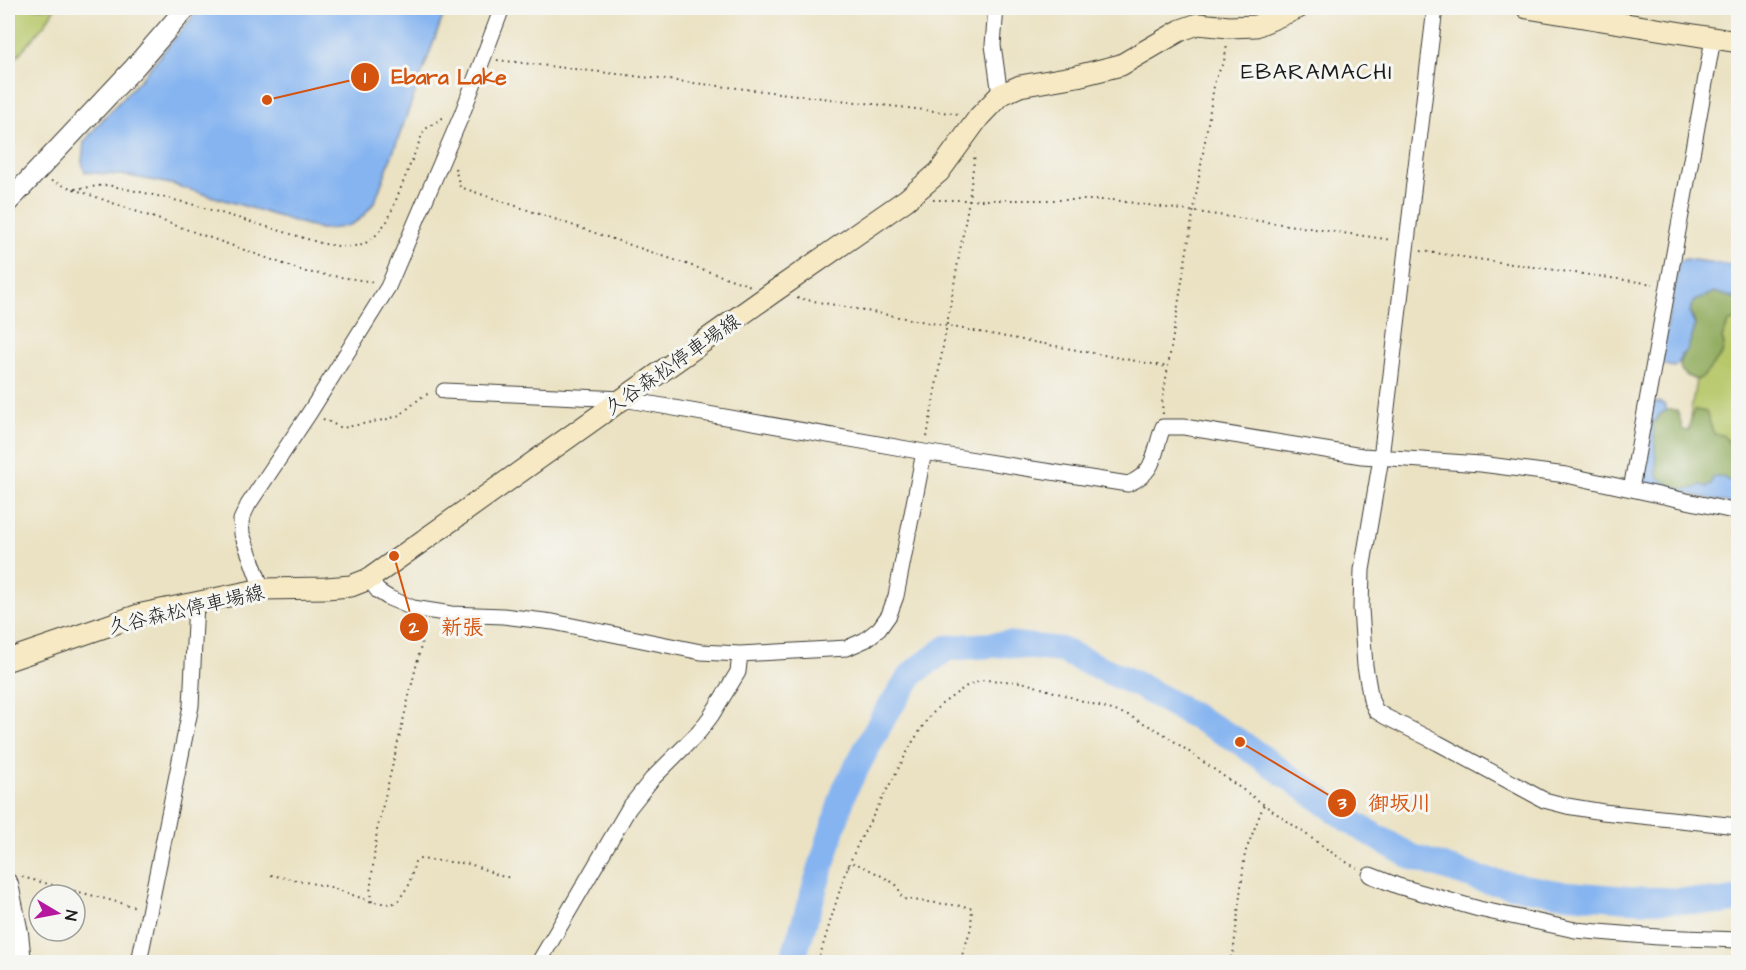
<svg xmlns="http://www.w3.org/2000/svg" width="1746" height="970" font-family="'Architects Daughter','Klee One',sans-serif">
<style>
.green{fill:#b7c86b;stroke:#6a7244;stroke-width:1.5}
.forest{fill:#91ac5f;stroke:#56643e;stroke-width:1.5}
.water{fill:#85b4f0;stroke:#506886;stroke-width:1.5}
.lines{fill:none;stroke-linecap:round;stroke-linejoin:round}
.river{stroke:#85b4f0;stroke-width:26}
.minor-casing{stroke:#3b3a35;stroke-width:17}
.tertiary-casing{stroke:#3b3a35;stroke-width:22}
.secondary-casing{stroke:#3b3a35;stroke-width:23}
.path{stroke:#3b3a35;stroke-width:2;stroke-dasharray:1.5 4.5;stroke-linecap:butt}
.minor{stroke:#fff;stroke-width:15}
.tertiary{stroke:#fff;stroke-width:20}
.secondary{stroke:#f6e9c3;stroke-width:21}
.labels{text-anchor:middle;stroke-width:6;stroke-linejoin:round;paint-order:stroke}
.street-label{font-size:20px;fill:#1c1c1c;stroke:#f6f6f2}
.quarter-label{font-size:22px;letter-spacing:1.5px;fill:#1c1c1c;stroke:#f6f6f2}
.leader{fill:none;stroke:#d4530e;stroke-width:2}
.callout-dot{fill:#d4530e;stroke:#f6f6f2;stroke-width:2}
.mark-label{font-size:18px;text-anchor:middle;font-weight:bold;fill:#fff}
.callout-label{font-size:21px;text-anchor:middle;font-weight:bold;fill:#d4530e;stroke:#f6f6f2;stroke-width:6;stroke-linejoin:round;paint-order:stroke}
</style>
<rect width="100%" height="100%" fill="#f6f6f2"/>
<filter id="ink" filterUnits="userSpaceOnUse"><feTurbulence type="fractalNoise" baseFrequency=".0167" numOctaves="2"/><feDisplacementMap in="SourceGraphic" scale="12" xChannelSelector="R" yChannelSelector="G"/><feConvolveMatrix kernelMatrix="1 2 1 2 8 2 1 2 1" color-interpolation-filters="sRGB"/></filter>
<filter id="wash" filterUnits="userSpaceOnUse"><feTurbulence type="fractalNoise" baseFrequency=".008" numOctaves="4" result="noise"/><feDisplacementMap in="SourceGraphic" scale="24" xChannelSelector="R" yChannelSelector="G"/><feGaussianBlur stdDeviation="1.35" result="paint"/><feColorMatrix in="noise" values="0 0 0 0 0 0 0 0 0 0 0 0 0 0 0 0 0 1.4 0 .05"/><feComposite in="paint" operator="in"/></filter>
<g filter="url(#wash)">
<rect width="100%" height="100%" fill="#ebe2c3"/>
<path class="green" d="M8 8H55L45 24 8 67Z
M1738 319V454L1733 460C1730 448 1730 434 1714 435L1707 415 1690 417 1696 380 1703 377 1722 354 1724 345 1722 338 1729 322Z"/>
<path class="forest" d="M1714 292 1738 299V319L1728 323 1722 338 1724 345 1722 354 1703 377 1696 380C1661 367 1694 348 1695 326 1695 317 1686 311 1693 303 1697 298 1707 294 1714 292Z
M1667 410H1677L1683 430 1688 431C1692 422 1688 416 1696 410L1706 412 1714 434 1723 435 1731 445 1733 460 1738 454V487C1730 483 1717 482 1707 487L1701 485C1686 495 1669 487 1657 476L1653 424 1661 413Z"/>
<path class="water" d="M200 8H446L376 199C361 224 349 229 320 229L171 184 129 176 85 172 82 162 84 142 103 119 139 81Z
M1686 259 1738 266V299L1714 292 1695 301 1691 306 1690 313 1695 326 1693 334 1687 350 1681 355 1679 363 1674 367 1660 364 1679 261Z
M1658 402 1664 404 1667 410 1660 414 1653 424 1657 476C1669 487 1686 495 1701 485L1707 487 1711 485 1713 477C1726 474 1728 482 1738 487V505L1651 486 1643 482 1640 477 1653 404Z"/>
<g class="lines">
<path class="river" d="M792 962 845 789 884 716 913 673 947 648 1006 644 1061 650 1140 686 1240 742 1358 826 1410 856 1483 880 1557 893 1628 899 1722 902 1738 899"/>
</g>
</g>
<g filter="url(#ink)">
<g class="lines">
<g class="minor-casing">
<path id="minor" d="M996 8 993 45 1000 95
M1435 8 1381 458 1362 570 1361 609 1365 666 1371 700 1376 711 1386 717 1438 743 1544 800 1567 806 1603 812 1738 826
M444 391 623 399 924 452 1128 484C1157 472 1153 453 1163 427H1184L1362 456 1481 464 1566 475 1738 512
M1631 489 1713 39
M369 579 378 591 389 598 413 608 451 614 503 616 553 622 701 652 740 654 847 648 865 640 879 629 889 615 896 596 924 452
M262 589 242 534 241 520 248 505 310 412 388 287 462 114 502 8
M1370 875 1398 886 1479 909 1575 930 1658 937 1738 940
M139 962 191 706 196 602
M539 962 629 808 652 779 699 732 711 716 738 672 740 654"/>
</g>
<g class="tertiary-casing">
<path id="tertiary" d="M8 202 134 68 186 8
M8 884 18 933 21 962"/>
</g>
<g class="secondary-casing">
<path id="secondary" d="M1527 8 1738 42
M8 660 142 614 262 589 326 588 351 586 369 579 772 293 906 200 939 172 979 117 1000 95 1020 86 1077 76 1121 65 1181 30 1198 24 1229 27 1256 26 1298 8"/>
</g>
<path class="path" d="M497 60 959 114
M455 168 460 187 751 286
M51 181 306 272 374 282
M75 189 107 185 145 193 191 204 324 244 346 247 363 245 376 235 388 220 424 130 444 117
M933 200H1113L1392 240
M1421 251 1653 284
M797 298 1168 367
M1163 414 1162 403 1215 80 1224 61 1227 45
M323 419 342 428 388 419 400 415 424 395 429 394
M927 437 969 200 975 153
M848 867 854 863C859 864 895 882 897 886 900 890 900 895 903 899L970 907 972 909 971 928 960 962
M271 875 330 887 372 902 392 904 398 901 409 885 415 862 419 859 470 864 501 876 512 878
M22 877 136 907
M372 902 370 893 377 830 426 625
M818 962 845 873 859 842 912 743 927 720 939 706 968 685 984 680 1022 682 1128 715 1161 732 1341 859 1357 868
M1220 962 1228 960 1233 955 1245 853 1264 804"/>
<use href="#minor" class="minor"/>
<use href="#tertiary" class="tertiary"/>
<use href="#secondary" class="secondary"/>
</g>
</g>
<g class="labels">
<g class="street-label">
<text transform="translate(672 364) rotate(-35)" y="7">久谷森松停車場線</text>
<text transform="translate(186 609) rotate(-13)" y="7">久谷森松停車場線</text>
</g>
<g class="quarter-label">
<text x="1317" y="79">EBARAMACHI</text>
</g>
</g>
<path class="leader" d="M267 100L365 77M394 556L414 627M1240 742L1342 803"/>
<g class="callout-dot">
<circle cx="267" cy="100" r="6"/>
<circle cx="394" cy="556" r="6"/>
<circle cx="1240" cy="742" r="6"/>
<circle cx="365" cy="77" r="15"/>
<circle cx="414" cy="627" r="15"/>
<circle cx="1342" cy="803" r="15"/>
</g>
<g class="mark-label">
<text x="365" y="83">1</text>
<text x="414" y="633">2</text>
<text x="1342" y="809">3</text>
</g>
<g class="callout-label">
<text x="449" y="84">Ebara Lake</text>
<text x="462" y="634">新張</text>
<text x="1400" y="810">御坂川</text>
</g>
<rect width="1746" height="970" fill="none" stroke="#f6f6f2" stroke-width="30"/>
<g transform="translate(57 913) rotate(100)"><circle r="28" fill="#f6f6f2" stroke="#9f9f9c" stroke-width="1.5"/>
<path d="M0-4.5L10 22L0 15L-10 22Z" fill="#b5179e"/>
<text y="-9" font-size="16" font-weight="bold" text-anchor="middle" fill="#1c1c1c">N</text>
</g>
</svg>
